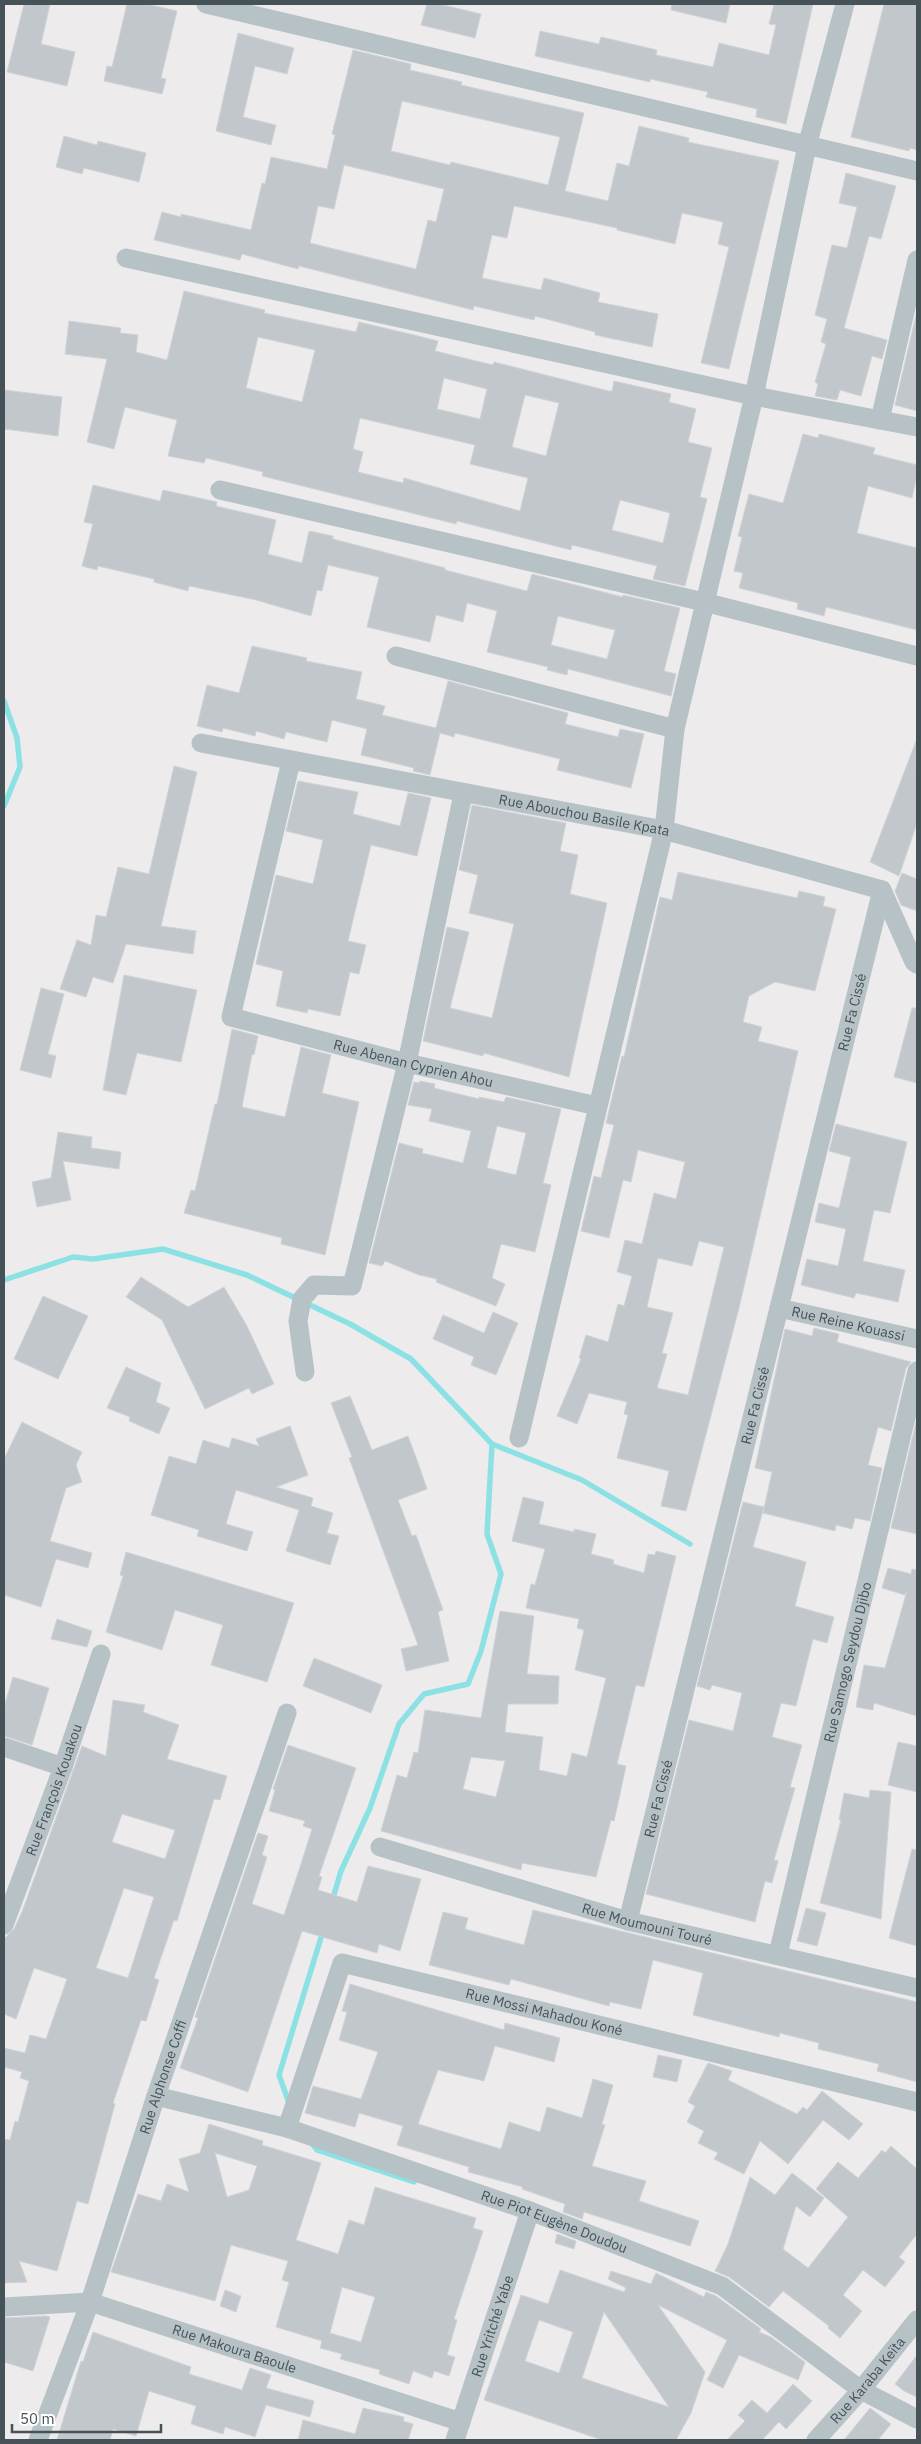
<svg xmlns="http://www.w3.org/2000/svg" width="921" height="2444" font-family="'IBM Plex Sans',sans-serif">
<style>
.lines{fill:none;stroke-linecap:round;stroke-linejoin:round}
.stream{stroke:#8be1e4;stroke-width:5.5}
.building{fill:#c2c7cb;stroke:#cfd3d7;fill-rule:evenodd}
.minor{stroke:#b7c2c7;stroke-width:19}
.labels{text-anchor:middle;stroke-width:5;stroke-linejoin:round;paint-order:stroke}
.street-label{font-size:14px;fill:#455257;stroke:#fff}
</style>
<rect width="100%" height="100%" fill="#eeebec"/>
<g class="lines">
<path class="stream" d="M4 701 17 738 20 767 4 806
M4 1280 73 1257 93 1259 163 1249 247 1275 350 1324 411 1359 492 1444 582 1480 690 1544
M332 1901 341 1871 370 1808 399 1724 424 1694 468 1684 481 1651 501 1574 487 1534 492 1444
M289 2103 279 2075 323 1931
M311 2142 317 2150 414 2182"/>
</g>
<path class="building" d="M24 4H50L41 44 75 52 67 86 7 72Z
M127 4H147L177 11 161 78 166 79 162 94 104 81 107 66 112 67Z
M427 4H439L481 14 475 38 421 25Z
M672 4H730L726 23 671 10Z
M774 4H813L786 124 756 117 757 109 706 97 708 92 650 79V82L535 56 540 31 599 44 601 37 657 50 656 55 713 67 719 43 769 55 776 25 769 24Z
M884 4H917V150L910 148 909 151 851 137Z
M238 33 294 48 287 74 255 66 243 117 276 125 271 145 216 131Z
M353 50 411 64 410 70 462 82 461 85 584 113 565 191 608 201 617 163 629 166 639 126 689 138 688 142 779 161 729 369 701 363 729 247 718 244 723 222 682 213 675 244 617 230V228L514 206 507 238 492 235 482 278 541 290 544 278 600 293 598 302 658 314 652 347 595 335V332L535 316 534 320 474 306 473 310 299 266 298 269 242 254 240 260 154 240 162 212 181 217V214L251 230 262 183 265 184 271 157 327 169 335 135 332 134ZM402 101 560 137 548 185 451 162 450 165 391 151ZM344 165 444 189 436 222 428 220 416 269 310 243 318 206 334 209Z
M64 136 97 145 98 141 146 153 139 182 84 168 82 174 56 167Z
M846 173 896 186 881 239 869 236 844 328 887 340 882 359 872 356 861 396 840 390 837 400 815 396 818 384 815 382 826 344 821 342 827 319 815 315 832 245 847 248 857 207 839 203Z
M184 291 265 310 264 313 356 332 359 322 414 335 438 341 435 351 493 365 494 362 609 391H612L614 381 671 394 669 402 696 409 688 442 712 448 700 497 707 499 685 586 653 579 657 566 572 545 571 550 457 521 456 524 262 476 263 472 206 458 204 463 168 456 177 420 125 407 114 449 87 442 107 359 65 354 69 321 121 328 120 333 138 335 136 352 167 360ZM258 337 315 350 302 402 246 388ZM444 378 487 389 480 419 437 409ZM525 395 559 403 546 456 512 447ZM360 418 475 445 470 464 528 478 520 511 404 478 403 483 358 472 363 452 353 449ZM620 500 670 513 663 543 612 530Z
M917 311V411L895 405Z
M4 390 62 397 58 436 4 429Z
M803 434 818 438 819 434 875 448 873 454 917 465V476L912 498 868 486 857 533 917 548V630L826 607 824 616 797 609 798 603 739 588 743 573 734 571 742 537 738 536 749 494 783 503Z
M93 485 160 501 163 490 217 502 216 506 276 520 268 554 302 563 309 531 333 536V539L445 568V570L527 591 532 574 623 597V595L680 608 664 671 676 674 671 696 568 669 567 675 547 670 548 667 487 652 497 611 467 603 463 622 436 615 430 642 367 627 379 577 328 565 322 591 317 590 311 616 256 600 189 586 188 591 154 582V579L98 566 97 570 82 566 93 524 84 522ZM558 616 615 630 607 659 551 645Z
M252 646 307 658 306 661 362 672 356 699 385 706 382 715 436 728 448 681 568 713 565 724 618 737 620 729 644 734 631 788 557 770 560 759 455 733 454 737 440 733 430 775 413 771 414 768 361 755 367 729 332 720 327 742 286 732 284 739 256 731 255 736 223 728 222 732 197 726 207 685 239 693Z
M916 741 917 823 899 876 870 862Z
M174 766 197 772 161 926 196 931 193 954 126 944 113 983 93 977 86 997 60 989 77 940 91 945 96 915 106 917 118 867 149 874Z
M298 781 358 792 353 814 400 826 408 793 431 798 417 856 371 845 348 941 366 945 359 974 350 972 340 1016 308 1009 307 1013 276 1006 283 971 256 964 276 875 313 884 323 840 286 831Z
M472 805 566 823 560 851 578 855 570 894 607 903 569 1077 484 1053 483 1056 423 1041 447 927 469 932 450 1008 492 1018 514 924 469 913 478 875 459 870Z
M678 872 797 898 799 891 825 897 823 906 836 909 815 991 775 982 749 996 743 1022 762 1027 758 1041 798 1051 740 1304 686 1511 661 1506 669 1471 617 1458 628 1415 624 1414 627 1402 589 1393 577 1424 557 1416 581 1359 579 1358 586 1335 608 1342 618 1304 624 1306 632 1276 617 1272 625 1240 642 1244 654 1193 676 1199 685 1162 638 1150 631 1182 623 1180 609 1238 581 1231 594 1176 601 1178 614 1125 606 1123 622 1056 624 1057 660 897 672 900ZM699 1241 724 1247 688 1395 657 1388 667 1354 662 1353 673 1313 647 1307 658 1258 692 1266Z
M902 873 917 879V911L901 905 895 891Z
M124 975 197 990 181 1062 137 1053 126 1095 103 1090Z
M41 988 64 994 48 1054 56 1056 51 1078 20 1070Z
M912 1008H917V1083L894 1077Z
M232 1029 258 1036 254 1055 252 1054 242 1107 285 1117 301 1047 331 1055 322 1093 359 1102 325 1255 281 1244 282 1238 184 1213 191 1190 195 1191 215 1104H217Z
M420 1081 435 1084 434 1088 479 1099V1097L504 1102 506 1097 561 1109 543 1183 551 1185 535 1252 501 1244 492 1278 505 1284 496 1306 436 1282 437 1279 419 1275 385 1261 382 1266 369 1263 399 1143 423 1149 422 1153 463 1163 471 1131 429 1121 432 1109 408 1105 414 1082 419 1083ZM497 1126 526 1133 516 1175 487 1168Z
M836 1124 907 1142 890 1213 874 1210 863 1261 905 1270 898 1302 856 1293 854 1298 801 1285 807 1259 838 1266 846 1229 815 1222 819 1203 839 1208 851 1157 829 1151Z
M58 1132 92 1137 91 1148 121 1152 119 1169 63 1161 71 1200 37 1207 32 1182 51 1178Z
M141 1277 188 1307 224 1287 247 1326 274 1384 252 1394 249 1388 205 1409 162 1320 126 1297Z
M43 1296 88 1316 58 1379 14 1359Z
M493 1312 518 1323 496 1375 471 1365 474 1357 433 1339 443 1315 484 1333Z
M814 1328 839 1334 837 1342 911 1362 906 1368 891 1431 878 1427 868 1465 882 1468 870 1521 855 1518 852 1529 836 1525 835 1531 763 1513 772 1472 755 1468 785 1329 812 1336Z
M126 1367 161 1383 156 1402 170 1408 159 1434 129 1421 130 1417 107 1408Z
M350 1396 372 1450 408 1436 417 1460 427 1489 398 1500 412 1536 416 1535 443 1610 438 1612 449 1661 406 1671 401 1649 418 1645 349 1458 352 1457 331 1403Z
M917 1418V1534L891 1528Z
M22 1422 82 1452 76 1465 82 1482 66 1488 50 1541 92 1553 88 1568 56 1559 41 1607 4 1595V1459Z
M290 1426 308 1475 276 1487 313 1498 311 1506 333 1513 327 1533 339 1536 330 1565 286 1551 299 1510 236 1490 226 1524 253 1532 247 1551 197 1536 199 1530 151 1515 169 1456 196 1464 203 1440 229 1448 232 1438 259 1446 256 1439Z
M523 1497 544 1502 539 1524 574 1532V1529L596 1534 591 1554 614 1560 613 1564 644 1573 648 1554 655 1555 656 1551 676 1556 644 1687 636 1685 617 1764 626 1766 619 1799 614 1821 611 1820 596 1877 522 1863 521 1870 381 1831 397 1775 407 1778 414 1752 418 1753 425 1710 481 1718 500 1611 534 1616 527 1674 559 1676 558 1704H508L505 1732 543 1737 539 1770 567 1776 572 1753 587 1757 606 1678 575 1670 584 1630 577 1628 579 1619 526 1608 531 1584 535 1585 545 1549 512 1541ZM471 1757 505 1761 496 1797 463 1789Z
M743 1502 764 1507 753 1547 806 1562 795 1606 834 1617 827 1643 813 1639 796 1706 781 1703 772 1737 802 1745 790 1787 795 1788 774 1860 778 1861 772 1883 765 1881 755 1922 646 1894 689 1720 733 1731 742 1693 712 1685 710 1690 697 1686Z
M126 1552 294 1603 267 1682 211 1665 223 1625 175 1610 162 1650 106 1632 123 1576 120 1575Z
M888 1568 911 1574 912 1569 917 1570V1716L874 1703 873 1710 856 1707 864 1665 885 1668 907 1591 905 1595 882 1588Z
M57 1619 92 1631 87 1647 51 1639Z
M314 1658 382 1685 371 1713 303 1686Z
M13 1677 49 1688 32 1745 4 1736V1707Z
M113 1700 145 1705 143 1712 179 1725 167 1759 227 1776 220 1800 214 1799 177 1921 174 1920 154 1978 159 1980 146 2021 141 2020 113 2103 115 2104 88 2204 77 2201 57 2271 19 2261 27 2282 4 2283V2139L10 2140 15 2121 18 2122 29 2081 20 2078 22 2072 4 2067V2048L25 2053 30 2035 46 2039 67 1979 34 1968 16 2019 4 2014V1939L14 1929 22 1912 82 1746 106 1756ZM122 1814 175 1830 165 1859 112 1842ZM124 1888 154 1897 128 1978 96 1968Z
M898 1742 917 1746V1792L888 1785Z
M288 1745 356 1768 319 1876 322 1877 318 1890 357 1902 368 1866 421 1879 400 1951 379 1944 377 1953 302 1931 248 2092 180 2068 198 2018 195 2017 258 1833 268 1836 262 1855 267 1857 252 1904 284 1915 300 1867 312 1829 303 1826 305 1821 269 1811 275 1790 273 1789Z
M870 1790 891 1792 881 1919 820 1903 841 1820H839L844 1793 869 1798Z
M912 1849 917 1850V1946L889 1938Z
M806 1908 826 1913 817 1946 797 1941Z
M533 1910 917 2002V2082L877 2071 879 2064 818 2049 819 2043 780 2033 779 2037 693 2015 703 1973 653 1960 641 2009 610 2002 609 2006 511 1979 509 1985 429 1965 443 1912 468 1918 465 1929 524 1945Z
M350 1984 504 2030 505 2023 560 2038 554 2062 495 2046 484 2081 438 2070 418 2124 501 2149 509 2122 540 2132 547 2107 582 2118 593 2079 613 2085 602 2124 605 2125 592 2166 646 2181 639 2201 699 2221 690 2246 584 2212 582 2219 563 2212 565 2204 522 2189 523 2187 468 2172 469 2167 397 2145 403 2126 359 2113 355 2127 305 2113 313 2086 361 2099 378 2052 339 2040 347 2012 342 2011Z
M658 2055 682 2060 677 2082 653 2077Z
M708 2063 732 2071 728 2080 797 2114 803 2107 807 2110 822 2091 863 2124 849 2140 823 2120 788 2164 760 2141 744 2174 714 2159 718 2153 698 2143 704 2131 687 2122 695 2106 688 2102Z
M209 2124 263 2141 262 2145 321 2163 296 2240 338 2254 349 2220 364 2225 375 2187 476 2218 473 2228 483 2231 454 2319 457 2320 447 2355 455 2357 449 2376 434 2371 432 2378 413 2371 409 2384 379 2374 380 2370 340 2359 342 2354 320 2348 322 2341 276 2327 289 2282 282 2280 288 2261 231 2245 215 2301 111 2272 138 2194 161 2201 167 2184 189 2192 179 2159 200 2153ZM215 2153 257 2166 249 2190 227 2197ZM342 2287 375 2297 361 2342 330 2333Z
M891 2146 917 2169V2234L899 2257 905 2262 885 2287 863 2270 843 2295 862 2311 840 2338 828 2328 829 2326 783 2291 769 2307 729 2277 715 2271 728 2244 750 2177 775 2195 792 2173 824 2198 810 2217 796 2206 783 2249 808 2268 848 2217 816 2189 838 2162 858 2178 882 2150 885 2153Z
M557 2234 576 2241 574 2249 555 2243Z
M560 2270 624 2292 626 2288 608 2279 611 2271 651 2284 656 2273 704 2297 706 2292 716 2296 761 2329 759 2332 771 2337 805 2362 798 2380 739 2355 723 2388 707 2380 727 2340 658 2305 705 2372 691 2413 676 2440H602L484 2400 521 2295 548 2304ZM604 2312 669 2407 582 2378ZM539 2320 573 2332 559 2373 525 2361Z
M225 2290 241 2296 236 2312 220 2306Z
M46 2316 50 2317 33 2371 4 2362V2318Z
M93 2332 191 2367 189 2374 242 2390 250 2368 271 2375 266 2388 314 2401 310 2417 266 2405 255 2437 225 2427 223 2434 191 2424 196 2406 149 2391 136 2436 113 2429 110 2440H57L81 2361 83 2362Z
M917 2355V2397L904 2391 895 2384Z
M793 2384 812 2401 786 2429 779 2422 762 2440H727L745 2421 738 2415 752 2400 767 2413Z
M363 2408 404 2417 403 2421 413 2424 408 2440H298L303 2420 355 2434Z
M870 2408 891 2424 878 2440H844Z"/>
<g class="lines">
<g class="minor">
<path d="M206 4 917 171"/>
<path d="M126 258 754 396 917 427"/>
<path d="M880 420 917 260"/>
<path d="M220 490 704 602 917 656"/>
<path d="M396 656 675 729"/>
<path id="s1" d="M201 743 664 830 882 890 914 962 917 964"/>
<path id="s2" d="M291 761 231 1017 407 1063 597 1106"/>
<path id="s3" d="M779 1308 917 1339"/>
<path d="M305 1372 298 1321 302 1299 314 1285 352 1286 407 1063 463 794"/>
<path d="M519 1438 664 830 675 729 754 396 807 146 845 4"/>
<path d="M4 1747 63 1767"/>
<path id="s4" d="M380 1847 628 1921 917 1988"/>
<path id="s5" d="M628 1921 882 890"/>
<path id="s6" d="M4 1925 63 1767 101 1654"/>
<path id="s7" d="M778 1954 917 1371"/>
<path id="s8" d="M156 2096 287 2128 530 2211 722 2286 861 2390 917 2419"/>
<path id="s9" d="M287 2128 342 1963 917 2102"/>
<path id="s10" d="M4 2307 90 2302 461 2422"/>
<path id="s11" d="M38 2440 90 2302 156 2096 287 1713"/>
<path id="s12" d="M455 2440 530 2211"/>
<path id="s13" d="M816 2440 861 2390 917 2320"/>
</g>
</g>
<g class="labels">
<g class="street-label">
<text dy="5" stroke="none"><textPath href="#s1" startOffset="390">Rue Abouchou Basile Kpata</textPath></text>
<text dy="5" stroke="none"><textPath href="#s5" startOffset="936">Rue Fa Cissé</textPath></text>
<text dy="5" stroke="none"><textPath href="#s2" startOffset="451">Rue Abenan Cyprien Ahou</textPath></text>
<text dy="5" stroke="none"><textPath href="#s3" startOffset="71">Rue Reine Kouassi</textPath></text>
<text dy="5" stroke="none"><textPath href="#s5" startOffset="531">Rue Fa Cissé</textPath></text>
<text dy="5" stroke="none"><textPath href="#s7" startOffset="300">Rue Samogo Seydou Djibo</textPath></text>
<text dy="5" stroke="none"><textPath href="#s6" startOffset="144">Rue François Kouakou</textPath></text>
<text dy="5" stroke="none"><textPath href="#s5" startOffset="126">Rue Fa Cissé</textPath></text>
<text dy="5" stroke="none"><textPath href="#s4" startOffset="278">Rue Moumouni Touré</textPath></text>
<text dy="5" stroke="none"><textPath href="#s9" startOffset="382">Rue Mossi Mahadou Koné</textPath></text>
<text dy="5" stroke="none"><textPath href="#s11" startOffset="384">Rue Alphonse Coffi</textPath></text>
<text dy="5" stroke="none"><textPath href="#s8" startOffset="418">Rue Piot Eugène Doudou</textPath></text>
<text dy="5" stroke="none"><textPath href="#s12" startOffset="120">Rue Yritché Yabe</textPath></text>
<text dy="5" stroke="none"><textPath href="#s10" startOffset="238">Rue Makoura Baoule</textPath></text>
<text dy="5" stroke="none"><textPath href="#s13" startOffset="79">Rue Karaba Keïta</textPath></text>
</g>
</g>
<rect width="921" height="2444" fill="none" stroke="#455257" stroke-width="10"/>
<path d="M12 2424v8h149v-8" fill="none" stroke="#455257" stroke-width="2.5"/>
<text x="20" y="2424" font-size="15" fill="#455257" stroke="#ffffff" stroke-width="4" paint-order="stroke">50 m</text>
</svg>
